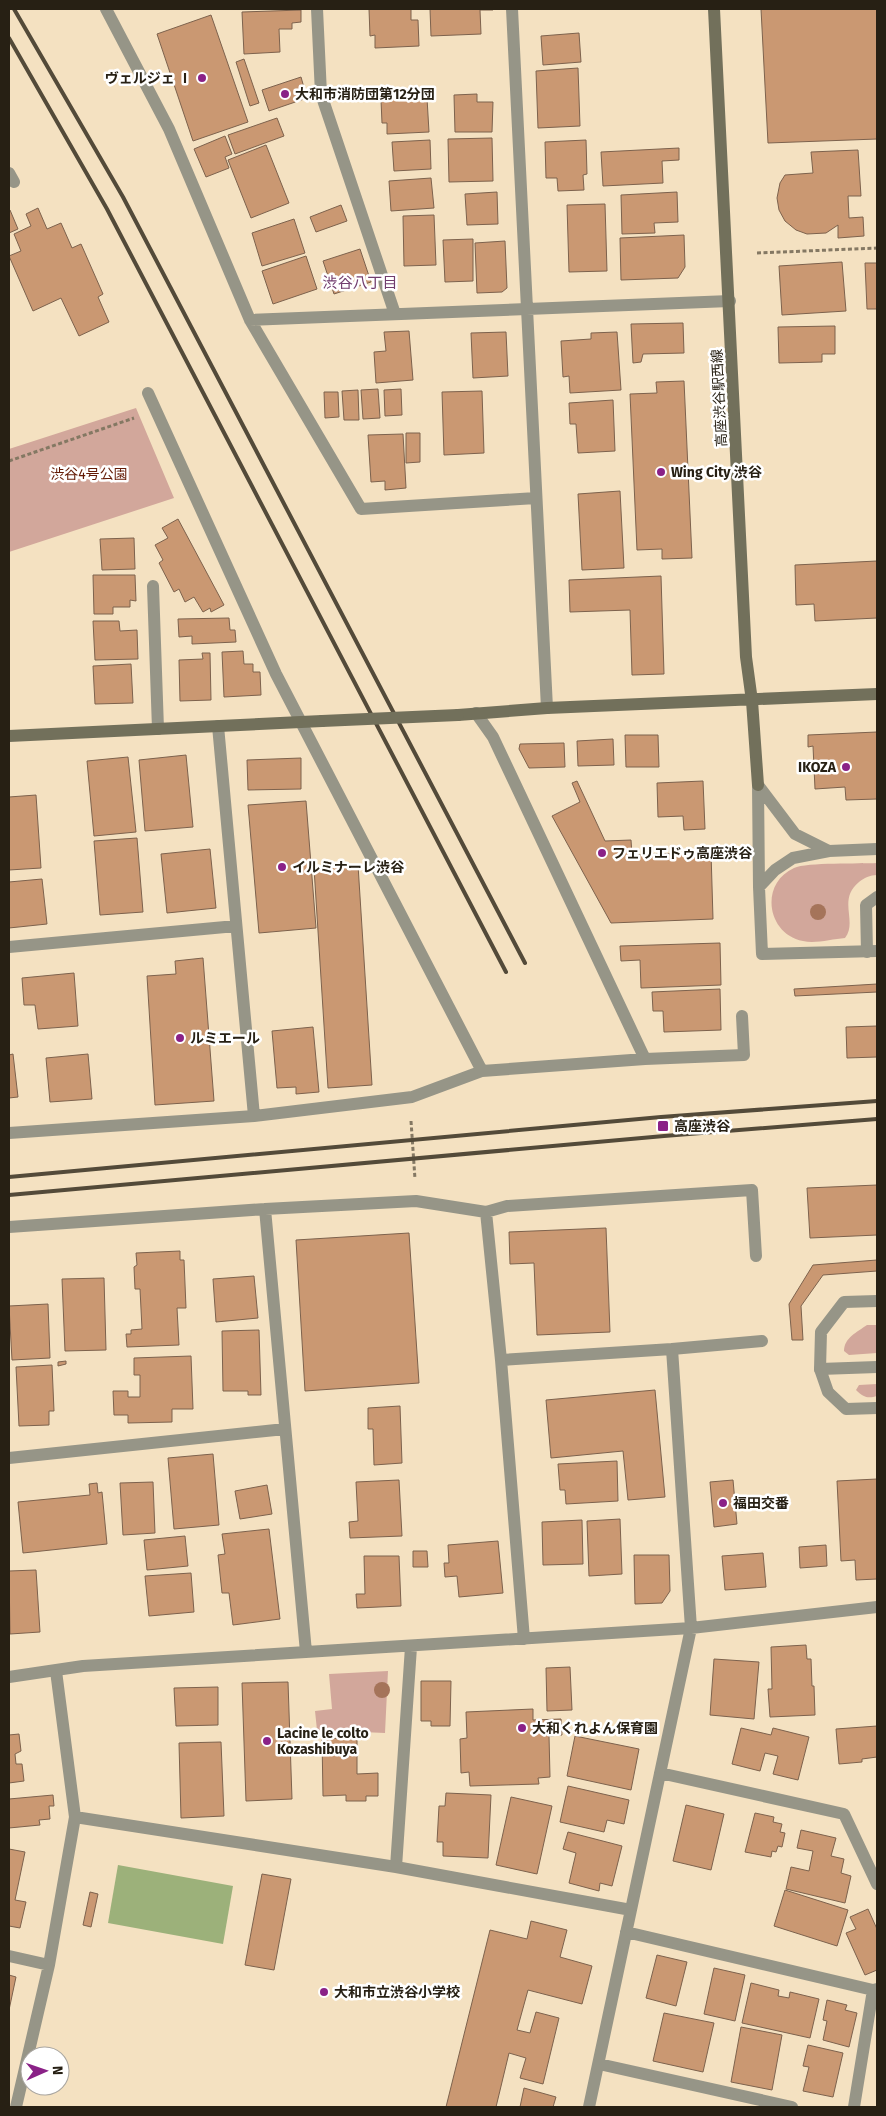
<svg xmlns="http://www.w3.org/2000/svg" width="886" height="2116" font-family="'Fira Sans','Noto Sans JP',sans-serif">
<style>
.green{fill:#d2a79b}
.water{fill:#9cb17a}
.building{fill:#ca9872;stroke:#7d624d}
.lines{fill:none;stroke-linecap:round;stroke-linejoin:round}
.path{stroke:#847863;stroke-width:3;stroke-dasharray:4 2.5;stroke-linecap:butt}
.lane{stroke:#969587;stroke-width:12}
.street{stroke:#969587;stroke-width:12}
.secondary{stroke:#72705b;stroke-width:12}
.rail{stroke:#534a39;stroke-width:4}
.secondary-bridge{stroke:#72705b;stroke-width:12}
.tree{fill:#a5745a}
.poi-dot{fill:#8a2187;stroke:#fff;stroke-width:2}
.labels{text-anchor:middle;stroke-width:5;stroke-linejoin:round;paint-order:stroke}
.poi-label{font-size:14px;font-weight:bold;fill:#272014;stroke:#fff;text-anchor:start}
.street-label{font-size:14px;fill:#272014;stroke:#fff}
.park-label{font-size:14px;fill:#641b05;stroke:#fff}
.neighbourhood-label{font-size:15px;fill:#713d6e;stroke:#fff}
</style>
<rect width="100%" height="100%" fill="#f4e1c1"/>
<path class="green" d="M136 408 174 498 9 552V449Z
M877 863V875C870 875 864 878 859 882 837 900 858 921 845 938 832 939 815 944 803 941 767 934 759 884 794 868 807 862 860 864 877 863Z
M867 1325H877V1353L849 1355 844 1351C844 1338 857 1332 867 1325Z
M877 1384V1396C868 1399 863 1397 856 1390L859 1385Z
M388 1671 385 1733 317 1730 315 1711 332 1709 329 1674Z"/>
<path class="water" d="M118 1865 233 1886 223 1944 108 1923Z"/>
<path class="building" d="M369 9H411V20H418L419 46 375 48V35L370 36Z
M430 9H493V10H480L481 34 431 36Z
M761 9H877V139L768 143Z
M301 10V22L292 23V29H279L280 52 244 54 242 12Z
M211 15 248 122 193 141 157 34Z
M579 33 581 62 543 65 541 36Z
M244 59 259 103 250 106 236 62Z
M578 68 580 126 538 128 536 71Z
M301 77 307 98 269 111 262 90Z
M477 94V102H493L492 132H455L454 95Z
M427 98 429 132 387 134V123H382L381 100Z
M277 118 284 136 235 154 228 135Z
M225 136 232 154 225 157 229 168 206 177 194 149Z
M492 138 493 181 449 182 448 139Z
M430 140 431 169 394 171 392 142Z
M586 140 587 174 583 175 584 190 558 191 557 178H546L545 142Z
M266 145 289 203 251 218 228 160Z
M679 148V160L662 161 663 183 603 186 601 152Z
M858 150 861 196H848L849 218 863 217 864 236 838 238V225L826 233 807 234 796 230 785 221 779 210 777 198 780 183 785 175 813 173 811 152Z
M431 178 434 208 391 211 389 181Z
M497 192 498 224 467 225 465 194Z
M677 192 678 222 654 223 655 233 622 234 621 195Z
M605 204 607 271 569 272 567 205Z
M341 205 347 221 316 232 310 217Z
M38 208 47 229 61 223 72 248 81 244 103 294 98 297 109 322 79 336 61 298 33 311 9 256 21 251 14 234 31 226 26 214Z
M10 210 18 229 9 233V211Z
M434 215 436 265 404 266 403 216Z
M294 219 305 253 262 266 252 233Z
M684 235 685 267 678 278 621 280 620 238Z
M473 239V281L445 282 443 240Z
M505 241 507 288 502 292 477 293 475 243Z
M360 249 371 282 334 294 323 261Z
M306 256 317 289 273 304 262 271Z
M842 262 846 311 782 315 779 266Z
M865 263H877V309H867Z
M683 323 684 353 643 354 641 362 633 363 631 324Z
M835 326V354H822V362L779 363 778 327Z
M409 331 413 380 376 383 374 352 386 351 384 332Z
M506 332 508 376 473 378 471 333Z
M617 332 621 390 570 393 569 376 563 377 561 341 591 339V333Z
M684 381 692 558 662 559V549L637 550 630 394 657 393 656 382Z
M378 389 380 418 363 419 361 390Z
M401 389 402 415 385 416 384 390Z
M358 390 359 420H344L342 391Z
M482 391 484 453 444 455 442 392Z
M324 392H338L339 417 325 418Z
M613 400 615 451 578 453 576 424H570L569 403Z
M406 433H420V462L406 463Z
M403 434 406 488 385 490V481L371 482 368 435Z
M620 491 624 568 582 570 578 494Z
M178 519 224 605 211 612 210 608 203 612 194 597 185 602 179 589 174 592 159 563 163 560 155 545 168 538 162 528Z
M134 538 135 569 102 570 100 539Z
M877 561V618L815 621 814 604 796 605 795 565Z
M93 575H135L136 601 130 600V607H113V614H94Z
M661 576 664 674 632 675 630 610 570 612 569 580Z
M229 618 230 630H235L236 642 192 644V636L179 637 178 619Z
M93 621H119L120 631 137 630 138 659 95 660Z
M243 651 244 664H253V672H260L261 695 224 697 222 652Z
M202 653H210L211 700 180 701 179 660 203 659Z
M131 664 133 703 95 704 93 666Z
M877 732V799L846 800 845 787 815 789 813 746 808 747V735Z
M625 735H658L659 767H626Z
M613 739 614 765 578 766 577 741Z
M564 743 565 767 529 768 519 749 520 744Z
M186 755 193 827 145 831 139 760Z
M128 757 136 832 94 836 87 761Z
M301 758V789L248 790 247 760Z
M577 781 605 841 631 840 632 855 711 852 713 919 611 923 552 816 580 802 572 783Z
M703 781 705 829 684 830 683 816 658 817 657 783Z
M36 795 41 868 9 870V797Z
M306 801 316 928 259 933 248 805Z
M137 838 143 912 100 915 94 841Z
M210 849 216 908 167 913 161 854Z
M358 865 372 1085 328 1088 314 868Z
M42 879 47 924 9 928V882Z
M720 943 721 985 641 988 640 960 621 961 620 946Z
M203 958 214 1101 155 1105 147 976 176 974 175 961Z
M74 973 78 1026 38 1029 35 1005H24L22 978Z
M877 984V992L795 996 794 989Z
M720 989 721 1030 664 1032 663 1011H653L652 992Z
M877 1026V1057L847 1058 846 1027Z
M313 1027 319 1092 296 1094V1087L277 1088 272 1031Z
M13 1054 18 1097 9 1098V1055Z
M88 1054 92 1099 50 1102 46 1058Z
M877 1185V1235L810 1238 807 1188Z
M606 1228 610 1332 537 1335 534 1263 510 1264 509 1232Z
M409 1233 419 1383 305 1391 296 1240Z
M180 1251V1260H184L186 1308H177L179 1345 127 1347 126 1334H131V1330L142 1329 140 1289H135L134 1267 137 1265 136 1253Z
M877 1260V1271L823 1275 801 1306 803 1340H792L789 1304 813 1265Z
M254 1276 258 1318 216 1322 213 1279Z
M104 1278 106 1350 65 1351 62 1279Z
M48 1304 50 1358 12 1360 9 1306Z
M259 1330 261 1395H248V1391H223L222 1331Z
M191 1356 193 1409H172V1422L128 1423V1415H114L113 1391H128V1397H140V1375H134V1358Z
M66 1361V1364L58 1366V1362Z
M52 1365 54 1411H49V1425L19 1426 16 1367Z
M655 1390 665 1497 628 1500 623 1451 551 1458 546 1400Z
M400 1406 402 1463 374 1465 373 1429H368V1408Z
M213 1454 219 1525 174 1529 168 1458Z
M617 1461 618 1501 566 1504 565 1490H560L558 1464Z
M877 1479V1579L856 1580 855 1560 841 1561 837 1481Z
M399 1480 402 1536 350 1538 349 1522 358 1521 356 1482Z
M733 1480 737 1524 714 1527 710 1482Z
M153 1482 155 1533 123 1535 120 1483Z
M97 1483 98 1493 102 1492 107 1544 23 1553 18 1502 90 1495 89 1484Z
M267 1485 272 1514 240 1519 235 1491Z
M620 1519 622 1574 589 1576 587 1521Z
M582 1520 583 1564 543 1565 542 1522Z
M269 1529 280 1619 233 1625 229 1593H222L218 1555 225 1554 222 1534Z
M185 1536 188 1566 147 1570 144 1540Z
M498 1541 503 1593 459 1597 457 1576 445 1577 444 1563H449L448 1545Z
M826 1545 827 1566 800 1568 799 1547Z
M413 1551H427L428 1567H413Z
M763 1553 766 1587 725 1590 722 1556Z
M634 1555H669L670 1591 662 1603 635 1604Z
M364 1556H399L401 1606 357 1608 356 1594H365Z
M36 1570 40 1632 10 1634 9 1571Z
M191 1573 194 1612 149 1616 145 1576Z
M806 1645 807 1659H811L812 1686H814L815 1715 770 1717 768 1689H772L771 1647Z
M714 1659 759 1662 754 1719 710 1715Z
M570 1667 572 1710 547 1711 546 1668Z
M421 1681H451L450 1726H431V1721H421Z
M288 1682 292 1799 246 1801 242 1683Z
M218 1687V1725L176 1726 174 1688Z
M533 1709V1720L561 1719 562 1735 549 1736 550 1777 538 1778 539 1784 470 1786 469 1772 461 1773 460 1739 467 1738 466 1712Z
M877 1726V1757L862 1759V1762L839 1764 836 1729Z
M741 1728 771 1735 773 1728 809 1737 798 1780 773 1774 778 1756 765 1753 760 1771 732 1764Z
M19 1734 21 1751 15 1754 16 1764H22L24 1781 9 1783V1735Z
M575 1736 639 1749 631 1790 567 1776Z
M322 1738 357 1739V1774L378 1773V1796H366V1801H346V1795L323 1796Z
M221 1742 224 1816 181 1818 179 1743Z
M568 1786 629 1800 624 1824 607 1820 604 1832 560 1822Z
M446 1793 491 1795 488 1858 443 1856V1842H437L439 1806H445Z
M53 1795 54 1806H49L50 1819 39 1820 40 1825 9 1828V1799Z
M511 1797 552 1806 537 1874 496 1865Z
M686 1805 724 1814 711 1870 673 1861Z
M755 1813 774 1817 773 1822 782 1824 780 1832 785 1833 782 1847 778 1846 776 1852 772 1851 771 1857 745 1852Z
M801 1830 836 1838 831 1856 844 1859 841 1873 851 1876 845 1903 786 1889 791 1867 809 1871 813 1851 797 1848Z
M568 1832 622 1846 612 1886 600 1883 599 1891 569 1883 576 1853 563 1849Z
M9 1849 25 1852 15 1900 26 1902 20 1928 9 1926Z
M262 1874 291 1879 274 1970 245 1965Z
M785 1890 848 1910 837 1946 774 1926Z
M90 1892 98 1894 91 1927 83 1925Z
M868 1909 877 1929V1970L865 1975 846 1933 856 1929 850 1917Z
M531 1921 567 1930 560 1957 592 1966 582 2004 528 1990 517 2030 530 2033 536 2012 559 2018 543 2084 520 2078 526 2058 509 2053 496 2107H446L490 1930 527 1939Z
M657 1955 687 1962 676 2006 646 1998Z
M714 1968 745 1975 735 2021 704 2014Z
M9 1975 16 1977 9 2010Z
M751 1983 779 1990 778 1996 789 1998 790 1992 819 1999 810 2038 742 2023Z
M827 2000 847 2005 845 2010 857 2013 849 2047 823 2040 827 2021 823 2020Z
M664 2013 714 2023 703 2072 653 2061Z
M741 2027 782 2035 772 2090 731 2082Z
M808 2045 843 2053 833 2097 803 2091 809 2067 803 2066Z
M524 2088 556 2097 553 2107H520Z"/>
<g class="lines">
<path class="path" d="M757 253 877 248
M9 461 134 418
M411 1121 415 1179"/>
<path class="lane" d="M153 586 158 729
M867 952 866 905 877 897
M820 1369 877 1367"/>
<path class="street" d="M106 9 169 129 250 320 361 509 536 498
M317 9 321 94 395 314
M512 9 547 708
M9 173 14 182
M250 320 730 301
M148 393 276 674 482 1071
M476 713 493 737 645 1059
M218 726 254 1116
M758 785 759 887 762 954 877 951
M758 785 795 834 829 851 877 849
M759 887 775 870 793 858 829 851
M9 947 236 926
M9 1133 254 1116 412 1097 482 1071 645 1059 744 1055 742 1016
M265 1209 306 1652
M486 1212 507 1206 752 1190 756 1256
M9 1227 265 1209 416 1201 486 1212 501 1360 524 1639
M877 1301 844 1302 821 1332 820 1369 828 1392 846 1409 877 1408
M672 1349 762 1341
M501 1360 672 1349 691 1628 589 2107
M9 1458 285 1429
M9 1677 83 1666 691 1628 877 1607
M660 1773 844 1814 877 1884
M75 1817 396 1867 631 1910
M396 1867 411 1647
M626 1932 873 1990 877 1989
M9 1956 49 1965
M599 2064 792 2107
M16 2107 49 1965 75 1817 56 1671
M854 2107 873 1990"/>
<path class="secondary" d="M714 9 746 657 752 701 758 785
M458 715 547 708 877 694
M9 736 322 721"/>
<path class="rail" d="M14 9 123 197 525 963
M9 38 107 209 506 972
M9 1177 661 1117 877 1101
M9 1195 664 1136 877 1119"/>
<path class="secondary-bridge" d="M322 721 458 715"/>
</g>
<g class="tree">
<circle cx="818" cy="912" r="8"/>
<circle cx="382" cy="1690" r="8"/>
</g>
<g class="poi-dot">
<circle cx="202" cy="78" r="5"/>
<circle cx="285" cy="94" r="5"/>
<circle cx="661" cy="472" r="5"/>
<circle cx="846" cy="767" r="5"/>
<circle cx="602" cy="853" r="5"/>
<circle cx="282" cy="867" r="5"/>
<circle cx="180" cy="1038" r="5"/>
<rect x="657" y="1120" width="12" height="12" rx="2.5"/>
<circle cx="723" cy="1503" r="5"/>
<circle cx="522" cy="1728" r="5"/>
<circle cx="267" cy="1741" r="5"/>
<circle cx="324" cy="1992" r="5"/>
</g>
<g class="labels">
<g class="poi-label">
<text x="192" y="83" text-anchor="end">ヴェルジェ Ⅰ</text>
<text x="295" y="99">大和市消防団第12分団</text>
<text x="671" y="477">Wing City 渋谷</text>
<text x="836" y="772" text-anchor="end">IKOZA</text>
<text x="612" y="858">フェリエドゥ高座渋谷</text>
<text x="292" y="872">イルミナーレ渋谷</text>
<text x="190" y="1043">ルミエール</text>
<text x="674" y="1131">高座渋谷</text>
<text x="733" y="1508">福田交番</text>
<text x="532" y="1733">大和くれよん保育園</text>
<text x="277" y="1738">Lacine le colto<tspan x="277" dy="16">Kozashibuya</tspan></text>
<text x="334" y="1997">大和市立渋谷小学校</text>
</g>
<g class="street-label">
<text transform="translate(719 398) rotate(-93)" y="5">高座渋谷駅西線</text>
</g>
<g class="park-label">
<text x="89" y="479">渋谷4号公園</text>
</g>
<g class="neighbourhood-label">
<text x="360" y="288">渋谷八丁目</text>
</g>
</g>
<rect width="886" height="2116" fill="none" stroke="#272014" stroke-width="20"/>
<g transform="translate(45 2071) rotate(88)"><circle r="24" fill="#ffffff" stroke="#a9a6a1"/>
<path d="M0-4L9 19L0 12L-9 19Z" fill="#8a2187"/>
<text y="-8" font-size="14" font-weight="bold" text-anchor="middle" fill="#272014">N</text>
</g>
</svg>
